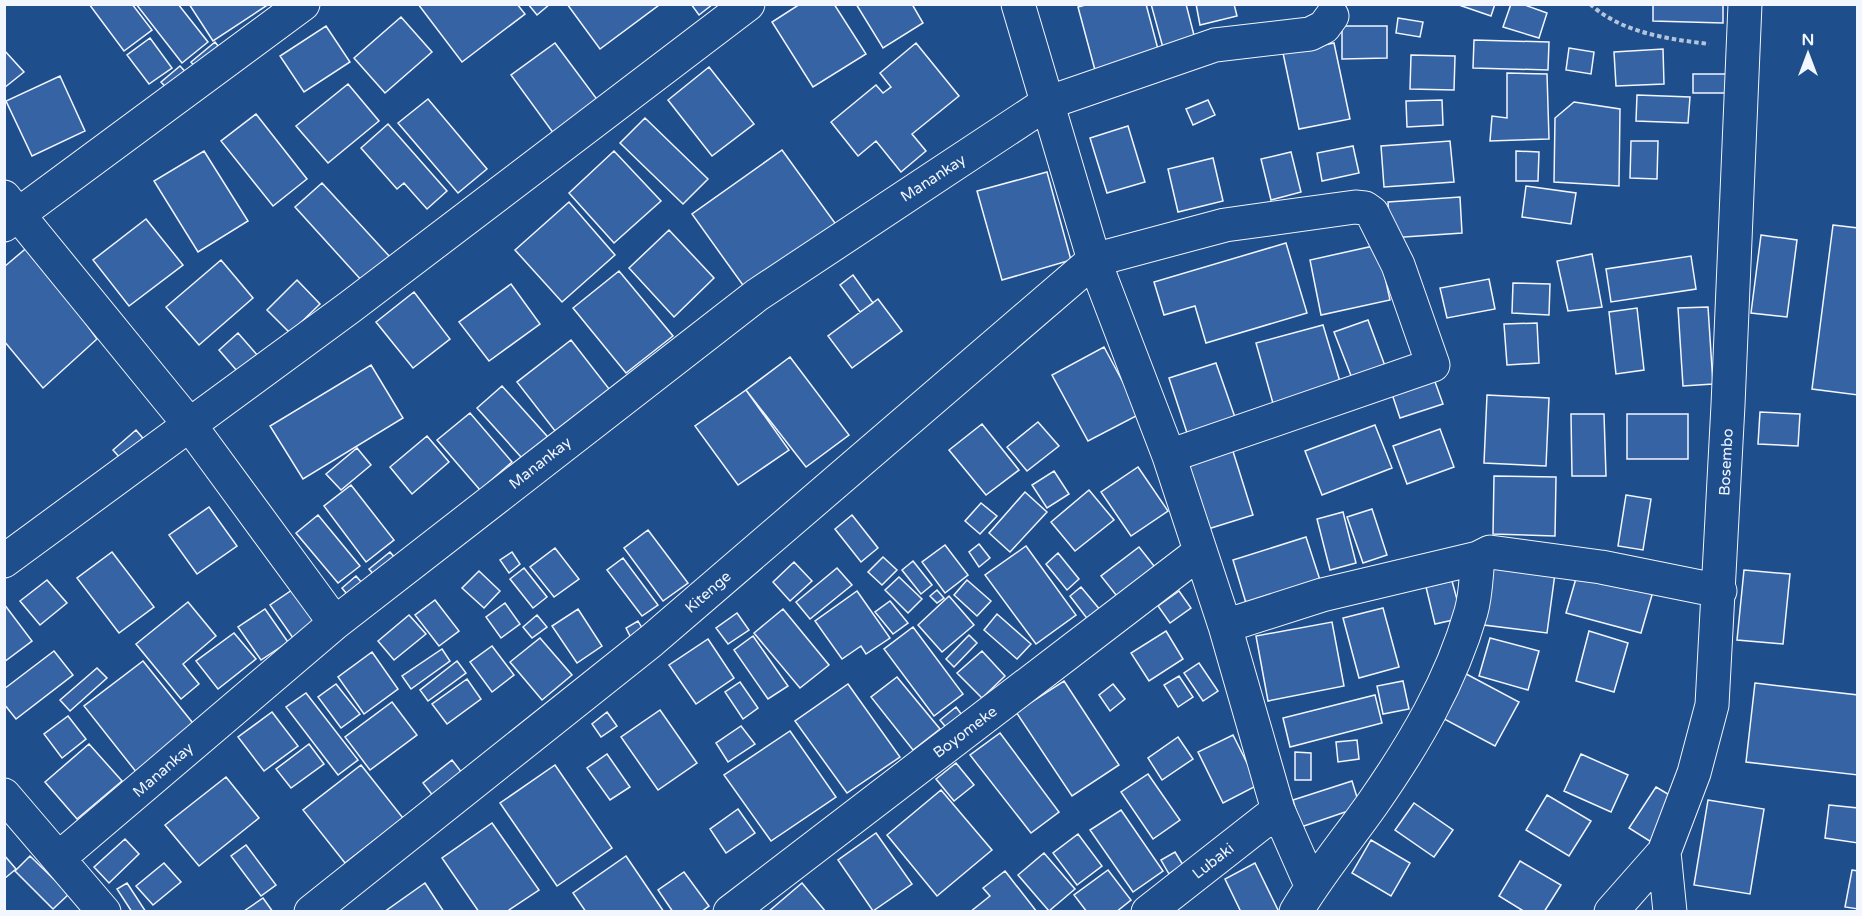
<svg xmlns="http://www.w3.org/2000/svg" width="1862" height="916" font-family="'Varela Round',sans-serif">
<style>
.building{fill:#3563a3;stroke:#f2f6ff;stroke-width:1.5}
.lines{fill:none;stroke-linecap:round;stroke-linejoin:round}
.street-casing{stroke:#f2f6ff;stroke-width:35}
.path{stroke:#b3c4dc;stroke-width:4;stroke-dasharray:4.5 3;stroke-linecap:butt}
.street{stroke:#1f4e8c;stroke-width:33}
.labels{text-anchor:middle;stroke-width:4.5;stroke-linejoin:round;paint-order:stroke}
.street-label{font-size:15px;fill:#f2f6ff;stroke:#1f4e8c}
</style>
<rect width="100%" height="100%" fill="#1f4e8c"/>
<path class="building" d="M89 4H132L152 30 124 51Z
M136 4H178L208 42 182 63Z
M189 4H269L213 41Z
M418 4H517L525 14 462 62Z
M528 4H550L537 15Z
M567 4H659V5L600 49Z
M691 4H713L699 15Z
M800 4H834L866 54 813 87 772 22Z
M856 4H912L923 23 883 48Z
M1089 4H1146L1163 68 1099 85 1078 7Z
M1151 4H1186L1196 43 1168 66Z
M1196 4H1234L1237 16 1200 25Z
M1456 4H1495L1491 16Z
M1511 4H1522L1547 13 1539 38 1503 27Z
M1653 4H1723V23L1653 21Z
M401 17 432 52 385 93 354 58Z
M1398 18 1423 22 1420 37 1396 33Z
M326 26 350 62 304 92 280 56Z
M1342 26H1387V58L1342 59Z
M150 38 172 68 149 84 127 55Z
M1474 40 1549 42 1548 70 1473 68Z
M215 42 226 56 203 76 191 62Z
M555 43 599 102 554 134 511 75Z
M916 43 959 96 912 134 926 151 901 172 876 141 858 156 831 122 876 85 883 93 891 87 880 73Z
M1334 43 1350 119 1299 129 1283 53Z
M1569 48 1594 52 1591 74 1566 70Z
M1663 49 1664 84 1616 86 1614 52Z
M4 50 24 72 4 88Z
M1411 55 1455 56 1454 90 1410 89Z
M180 66 194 81 175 97 161 82Z
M709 67 754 124 712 156 668 100Z
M1507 73 1547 74 1549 139 1490 141 1492 116 1507 118Z
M1693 74H1730L1729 93H1693Z
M60 76 85 131 32 156 6 101Z
M348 84 379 121 328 163 296 126Z
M1637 95 1690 97 1688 123 1636 121Z
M428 99 487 169 458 193 398 123Z
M1208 100 1215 115 1193 125 1186 109Z
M1442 100 1443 125 1407 127 1406 101Z
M1574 102 1620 109 1619 186 1554 182 1555 118Z
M256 114 307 179 273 206 221 141Z
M645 118 708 179 683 204 620 143Z
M388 124 447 191 427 209 404 183 397 189 361 148Z
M1128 126 1145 182 1107 193 1090 138Z
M1450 141 1454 182 1384 187 1381 146Z
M1631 141H1658L1657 179 1630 178Z
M1353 146 1359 173 1322 181 1317 153Z
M782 150 840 230 750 295 692 214Z
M204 151 248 221 198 252 154 181Z
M614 151 661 201 614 243 569 193Z
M1516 151 1539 152 1538 181H1516Z
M1291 152 1301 192 1271 200 1261 159Z
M1213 158 1223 201 1178 212 1168 169Z
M1047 172 1071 260 1002 280 977 191Z
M322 183 390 257 363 282 295 207Z
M1526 186 1576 193 1571 224 1522 217Z
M1460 197 1462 233 1390 238 1388 202Z
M569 202 615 255 562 302 515 250Z
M146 219 183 265 129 306 93 260Z
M1833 225 1858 228V395L1812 389Z
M669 230 714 278 674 317 629 268Z
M1761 235 1797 240 1787 317 1751 313Z
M1286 243 1307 313 1206 343 1195 306 1164 315 1154 282Z
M30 245 97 339 43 388 4 341V267Z
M1378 245 1390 300 1321 315 1310 260Z
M1592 254 1602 307 1568 311 1557 261Z
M1691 256 1696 289 1611 302 1606 269Z
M221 260 253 298 199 345 166 307Z
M619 271 673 336 626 373 573 308Z
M853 275 873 303 860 312 840 285Z
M1489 279 1495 309 1447 318 1440 288Z
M297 280 320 304 290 333 267 310Z
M1513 283 1550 284 1549 315 1512 313Z
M511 284 540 324 489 361 459 322Z
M414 292 450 339 413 368 376 322Z
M878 299 902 331 852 368 828 336Z
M1708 307 1713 384 1683 386 1678 308Z
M1637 308 1644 370 1616 374 1609 312Z
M1368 320 1388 374 1355 386 1334 332Z
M1537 323 1539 363 1507 365 1504 324Z
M1323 325 1344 395 1276 414 1256 343Z
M238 333 258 356 238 372 219 350Z
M571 340 613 394 559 436 517 382Z
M1104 347 1140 414 1088 441 1052 375Z
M790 357 849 435 806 467 746 390Z
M1216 363 1237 423 1189 439 1169 378Z
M371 365 403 418 303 479 270 426Z
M1434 379 1443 404 1400 418 1392 394Z
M502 386 555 445 530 467 477 408Z
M746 390 789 450 738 485 695 426Z
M1487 395 1549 398 1546 466 1484 463Z
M1760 412 1800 414 1798 446 1758 444Z
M470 413 512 462 480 490 437 440Z
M1571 414H1604L1606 476H1572Z
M1627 414H1688V459H1627Z
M1038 422 1059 446 1027 471 1007 447Z
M982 424 1019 470 986 495 949 450Z
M1375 425 1392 468 1322 495 1305 451Z
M1440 429 1454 467 1407 484 1393 446Z
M136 430 152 449 130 469 113 450Z
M427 436 449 462 412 494 390 467Z
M1231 445 1253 515 1208 529 1186 459Z
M357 448 371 465 341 490 326 474Z
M1138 467 1168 511 1131 536 1101 492Z
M1054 471 1069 494 1047 508 1032 485Z
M1494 476 1556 477 1555 536 1493 534Z
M351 485 394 540 366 562 324 506Z
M1089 490 1114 520 1075 551 1051 522Z
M1025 492 1047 512 1010 552 989 533Z
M1626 495 1651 499 1643 550 1618 546Z
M981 503 997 516 980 534 965 521Z
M209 507 237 546 197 574 169 535Z
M1372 509 1387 555 1363 563 1347 517Z
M1343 512 1356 563 1330 570 1317 519Z
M318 515 360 566 338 583 296 533Z
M852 515 878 548 861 562 835 529Z
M648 530 688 583 663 601 624 548Z
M1306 537 1320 580 1246 603 1233 560Z
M979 544 990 558 979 567 969 552Z
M945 545 968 575 945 593 922 562Z
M1026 546 1076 615 1036 644 985 575Z
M1139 547 1162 576 1124 605 1101 576Z
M555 548 579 579 554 597 530 567Z
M112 552 154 607 119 633 77 578Z
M390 552 406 571 385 588 369 569Z
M512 552 520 564 509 573 500 560Z
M1058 553 1079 579 1067 590 1046 564Z
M883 557 897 570 882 585 868 572Z
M623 558 658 605 642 616 607 570Z
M1492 558 1556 566 1547 633 1484 625Z
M913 561 932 585 921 594 902 570Z
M794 562 812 581 790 601 773 582Z
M524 568 547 597 533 608 510 579Z
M837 568 852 585 810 619 796 602Z
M1579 568 1654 588 1641 633 1566 613Z
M1744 570 1790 574 1783 644 1737 640Z
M479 571 500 591 484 608 462 588Z
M356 576 375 598 360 610 342 588Z
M899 577 922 599 908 613 885 590Z
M47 580 67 603 40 625 20 601Z
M967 580 991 601 977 616 954 595Z
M1452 581 1462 618 1435 624 1426 587Z
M1081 587 1101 611 1089 621 1070 596Z
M295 588 318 621 293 638 270 605Z
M937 590 944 598 937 603 930 596Z
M857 591 890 638 866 654 861 646 842 659 815 621Z
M1179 591 1191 608 1170 623 1158 606Z
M949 596 974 625 942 652 918 625Z
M435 600 459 631 439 646 415 615Z
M890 601 908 623 893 634 875 612Z
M188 602 216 636 183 664 199 684 181 699 136 644Z
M505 603 520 624 501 638 486 617Z
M4 604 32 641 4 662Z
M1383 608 1399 667 1359 678 1343 618Z
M265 609 288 642 261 660 238 627Z
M578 609 602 646 577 663 552 626Z
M783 609 829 665 800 688 754 633Z
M737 613 749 630 728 644 716 628Z
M997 614 1031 644 1017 659 984 630Z
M409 615 426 634 394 660 378 641Z
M537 615 547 627 532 638 523 627Z
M638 621 646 635 633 642 626 628Z
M1332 622 1344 686 1268 701 1256 636Z
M913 627 963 694 934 716 884 649Z
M1166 631 1183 659 1149 681 1131 653Z
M1589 631 1628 643 1614 692 1576 681Z
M234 633 256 659 218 689 196 661Z
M969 635 977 643 954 667 946 659Z
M753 636 788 686 768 699 734 650Z
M540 638 572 675 542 700 510 662Z
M1490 638 1539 651 1528 690 1479 676Z
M708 639 734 678 696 704 669 665Z
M492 646 514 675 492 692 470 662Z
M442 649 450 661 411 689 402 676Z
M54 651 73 675 16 719 4 704V689Z
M982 651 1005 676 982 698 957 673Z
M372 652 398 689 364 714 338 677Z
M143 661 196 727 137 773 84 706Z
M457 661 466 673 428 701 420 690Z
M1199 663 1218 691 1203 701 1184 673Z
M97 668 107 678 70 711 60 700Z
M1455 668 1519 702 1495 746 1431 712Z
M1179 676 1193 697 1178 707 1164 685Z
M897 677 940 729 913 750 871 697Z
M467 679 481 699 447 724 432 704Z
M1064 681 1119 765 1072 796 1016 712Z
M1403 681 1409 709 1383 714 1377 686Z
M740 682 758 708 743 719 725 692Z
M1755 683 1858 695V775L1746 762Z
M336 684 360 714 341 728 318 697Z
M848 684 900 757 847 793 795 721Z
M1113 684 1125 699 1110 711 1099 695Z
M306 693 358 760 338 775 286 707Z
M1375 695 1382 723 1290 747 1283 718Z
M392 702 417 735 370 770 345 737Z
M956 707 965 719 949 731 940 720Z
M660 710 697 763 658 790 621 737Z
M272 712 298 746 264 771 238 737Z
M607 712 617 726 601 737 592 724Z
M68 716 86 739 62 758 44 734Z
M741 726 755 744 728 762 716 743Z
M790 731 836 797 771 841 724 775Z
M1000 733 1059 812 1031 833 970 755Z
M1233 735 1258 785 1223 803 1198 752Z
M1178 737 1193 759 1162 780 1148 758Z
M1357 740 1359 759 1338 762 1336 742Z
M89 744 122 781 77 819 45 782Z
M309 744 324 764 291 788 276 769Z
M1295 752 1311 753V780H1295Z
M607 754 630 787 610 800 587 768Z
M1581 754 1628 775 1611 812 1564 791Z
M452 760 466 778 437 801 423 783Z
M956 763 974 785 954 801 936 779Z
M361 765 403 818 345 863 303 810Z
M555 765 612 848 557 886 500 803Z
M1148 774 1180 820 1153 839 1121 792Z
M226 777 259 818 199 866 165 825Z
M1352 781 1360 807 1301 827 1293 800Z
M1656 787 1683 803 1656 845 1629 828Z
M941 790 992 850 937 896 887 835Z
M1547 795 1591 821 1569 856 1526 830Z
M1708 800 1764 809 1750 894 1694 885Z
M1414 803 1453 830 1434 857 1395 830Z
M1829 805 1858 808V843L1825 838Z
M738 809 755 833 726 853 710 829Z
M1121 810 1163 871 1133 892 1090 830Z
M492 823 539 890 506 912H479L442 858Z
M876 833 912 884 873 911 838 860Z
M1078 834 1102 866 1077 885 1053 853Z
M125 839 139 854 109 883 94 867Z
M1371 840 1410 863 1391 896 1352 873Z
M246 845 276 885 261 896 231 856Z
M1175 852 1183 865 1169 874 1161 860Z
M1044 853 1075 889 1049 911 1018 875Z
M4 855 16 869 4 879Z
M30 856 69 894 53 909 15 871Z
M626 856 664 912H586L573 893Z
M1520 861 1561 885 1544 912H1525L1499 896Z
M164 863 181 882 153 905 136 886Z
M1255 863 1279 912H1241L1225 879Z
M1108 870 1131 900 1116 912H1087L1074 895Z
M1852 870 1858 871V909L1845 907Z
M1005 871 1037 912H970L990 896 983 888Z
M684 872 709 906 701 912H673L658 890Z
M127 883 146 912H132L117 889Z
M425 883 444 912H384Z
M802 883 826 912H768Z
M263 898 273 912 244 911Z"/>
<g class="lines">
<g class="street-casing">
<path id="street" d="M1018 4 1094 260 1169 456 1225 626 1278 810 1311 885
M4 197 189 424 335 623
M4 225 303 4
M4 561 350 307 748 4
M1225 626 1322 595 1478 558 1490 552 1601 567 1720 591
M4 795 104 912
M59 858 335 623 757 295 944 171 1047 103 1215 45 1310 34 1324 27 1332 16
M311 912 651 641 1094 260 1225 225 1355 207 1365 208 1372 213 1398 265 1433 365 1169 456
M730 912 1200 552
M1148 912 1278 810
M1296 912C1319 873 1347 840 1373 803 1414 744 1451 682 1471 612 1476 595 1476 575 1478 558
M1611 912 1664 852
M1670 912 1664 852 1694 773 1712 705 1728 405 1745 4"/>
</g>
<path class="path" d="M1590 4C1622 33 1668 39 1709 44"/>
<use href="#street" class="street"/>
</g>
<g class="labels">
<g class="street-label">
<text transform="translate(933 178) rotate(-33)" y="5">Manankay</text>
<text transform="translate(1726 462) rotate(-87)" y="5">Bosembo</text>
<text transform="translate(540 463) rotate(-38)" y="5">Manankay</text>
<text transform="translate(708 592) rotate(-41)" y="5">Kitenge</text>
<text transform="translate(965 732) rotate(-37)" y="5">Boyomeke</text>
<text transform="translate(163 770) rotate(-41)" y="5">Manankay</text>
<text transform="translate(1213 861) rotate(-38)" y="5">Lubaki</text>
</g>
</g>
<rect width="1862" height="916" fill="none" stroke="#f2f6ff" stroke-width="12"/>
<g transform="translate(1808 54)" stroke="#1f4e8c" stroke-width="4.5" paint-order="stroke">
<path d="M0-4.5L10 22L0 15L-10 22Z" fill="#f2f6ff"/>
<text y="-9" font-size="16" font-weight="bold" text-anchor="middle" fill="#f2f6ff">N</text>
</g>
</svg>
